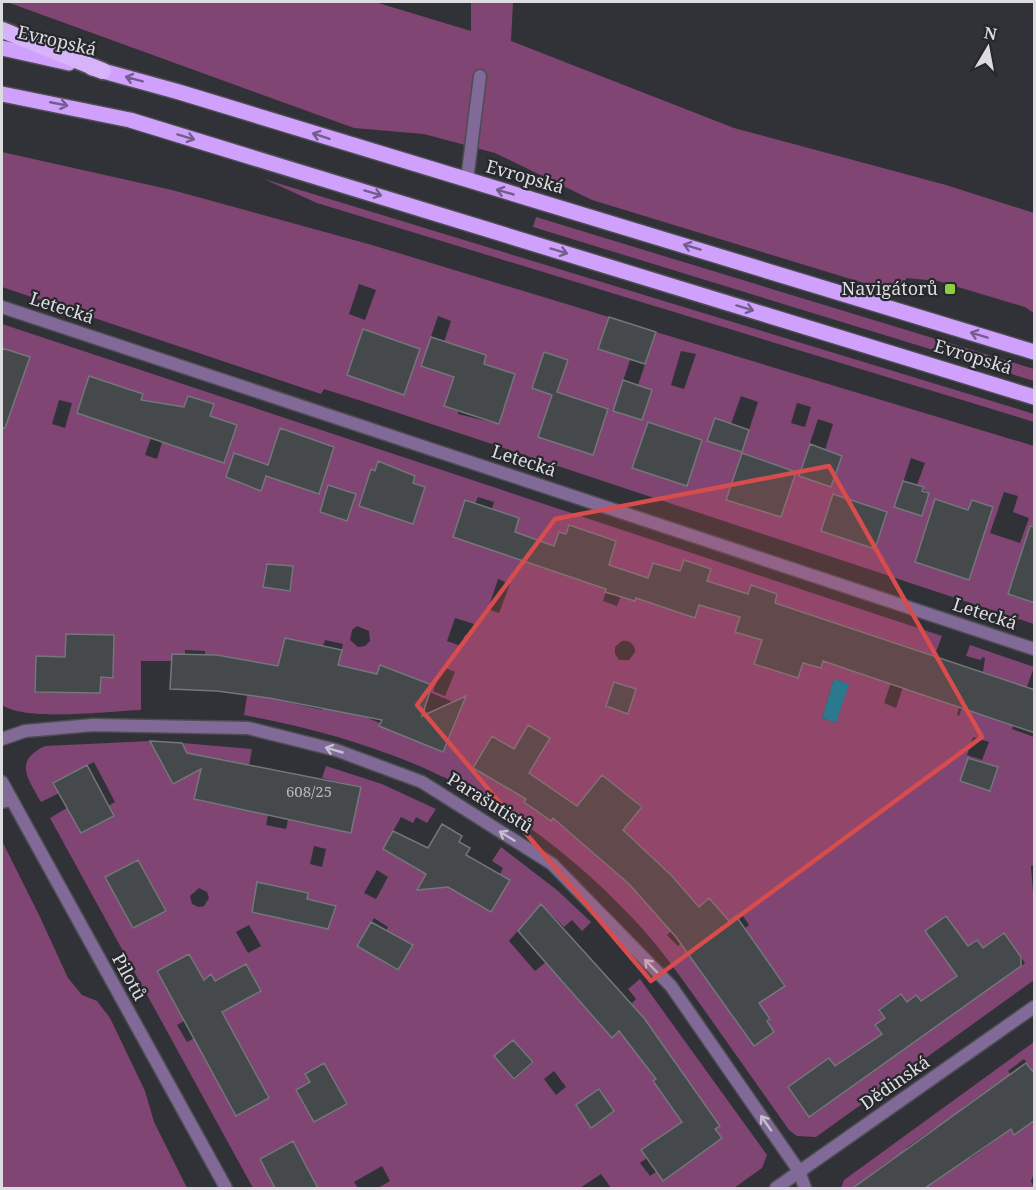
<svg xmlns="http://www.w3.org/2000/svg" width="1036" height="1190" font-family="'Noto Serif',serif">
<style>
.green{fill:#804572;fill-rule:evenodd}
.water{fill:#0085a0}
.building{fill:#45494c;stroke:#73777b;stroke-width:1.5}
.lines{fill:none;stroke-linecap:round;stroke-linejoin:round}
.service-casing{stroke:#4d4d52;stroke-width:15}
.minor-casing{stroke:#4d4d52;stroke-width:15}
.primary-casing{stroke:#4d4d52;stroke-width:18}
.trunk-casing{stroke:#4d4d52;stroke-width:20}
.service{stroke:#816a98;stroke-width:12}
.minor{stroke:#816a98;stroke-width:12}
.primary{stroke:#d0a0fd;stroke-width:15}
.trunk{stroke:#d7b4f9;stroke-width:16}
.oneway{stroke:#735e8b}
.oneway2{stroke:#c6c0ce}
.marked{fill:#d74c4d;fill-opacity:0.2;stroke:#d74c4d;stroke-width:4.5;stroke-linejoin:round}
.poi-dot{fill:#8fcd41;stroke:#27282d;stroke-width:2}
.labels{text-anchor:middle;stroke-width:4.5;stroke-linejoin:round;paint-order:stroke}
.number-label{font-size:15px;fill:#b7b8bb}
.street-label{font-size:18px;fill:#dddde0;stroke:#27282d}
.poi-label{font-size:18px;fill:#dddde0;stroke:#27282d;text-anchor:end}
</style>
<rect width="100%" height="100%" fill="#313237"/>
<path class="green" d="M7 2H375L471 31V2H513L511 41 734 128 946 185 1034 213V313L1025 307 938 281 906 278V288L867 284 592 200 495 153 424 134 354 128Z
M2 152 172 190 372 245 609 317 598 349 614 354 625 322 641 327 619 393 616 412 642 420 652 390 638 385 656 332 1034 446V553L1023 549 1008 594 1034 603V624L371 404 324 389 321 394 2 287ZM359 284 376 290 365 320 349 314ZM438 316 451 321 443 345 485 359 483 364 510 387 499 424 458 414V411L444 406 454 377 435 371 437 362 424 357ZM363 330 416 348 347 375ZM681 351 696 354 684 389 671 385ZM545 352 557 356 553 371 533 388ZM566 395 594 404 605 418 593 455 538 437 550 401ZM741 396 758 402 742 452 708 441 731 424ZM797 403 811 407 805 427 791 423ZM818 419 833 424 825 450 842 456 831 487 799 476ZM645 432 698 450 686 486 633 468ZM742 453 769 462 766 472 793 481 781 517 727 500ZM911 458 925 463 917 485 929 493 895 507ZM1004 492 1018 496 1013 512 1029 518 1020 543 990 533ZM833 494 887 512 875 549 821 531ZM962 508 968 510 969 580 915 562 927 525Z
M264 179 1034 414V422L317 203Z
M536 217 1034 369V381L533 227Z
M2 324 942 636 920 693 959 707 957 715 959 716 962 708 984 715 997 677 983 672 985 658 982 657 981 660 966 656 970 645 1034 667 1012 729 1034 737V865L1031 866 1034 907V980L816 1137 797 1136 789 1130C761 1090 733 1051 705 1011 684 982 663 951 638 924 525 802 406 745 244 715L247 696 263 697 267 665 235 660 230 693 216 691 217 656 205 655V651L185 650V654H172V661H141V710C109 711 27 722 2 705V391L16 395 29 357 2 348ZM89 376 143 394 131 431 77 413ZM188 396 213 404 210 416 237 425 225 462 197 453 184 407ZM59 400 72 403 65 428 52 424ZM155 426 166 429 157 459 145 455ZM280 428 334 447 319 493 266 476 261 490 241 484 248 461 268 467ZM379 461 415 476 413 483 425 487 413 524 359 506 371 469 375 471ZM328 486 356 494 347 521 320 512ZM478 497 494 502 492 509 519 518 507 555 453 537 465 501 475 504ZM569 525 616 541 601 587 547 569 559 532 566 534ZM535 540 549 544 541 567 528 562ZM684 560 711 569 695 618 641 600 680 571ZM266 565 293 566 290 590 263 587ZM614 567 621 596 617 606 603 601ZM498 579 510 584 499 613 488 609ZM752 586 777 594 775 603 806 654 798 678 755 664 762 640 735 631ZM455 618 474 624 470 636 465 635 461 646 447 641ZM841 625 895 643 883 680ZM357 626 369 631 370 641 365 646 358 647 350 640 352 630ZM66 634 114 636 113 677H101L100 693 35 692 36 656 65 657ZM285 638 323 646 325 640 343 644 336 674H330L322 710 277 700 284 667 278 665ZM622 641C630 640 635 645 635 652L629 660H619L615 654V647ZM380 665 431 685 429 692 453 702 465 698 442 752 379 726 380 723 360 715ZM443 667 455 672 445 696 433 691ZM834 679 848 684 836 723 822 718ZM892 680 904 684 896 708 884 703ZM528 725 550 738 517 794 474 768 492 736 514 749ZM973 737 989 742 982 760 967 755ZM969 757 998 767 991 790 961 780ZM602 775 642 807 601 857 562 825ZM634 840 645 851 610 865ZM666 869 699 907 709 898 719 910 678 946 667 935 671 931 638 893ZM741 913 749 925 728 941 719 929ZM926 931 968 946 977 940 983 948 1004 933 1025 963 1005 978 949 964ZM750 937 785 985 770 996 764 989ZM900 994 907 1002 916 995 938 1025 896 1054 875 1025 885 1018 879 1009ZM762 1008 770 1019 754 1046 739 1025ZM858 1050 874 1071 859 1081 844 1059ZM829 1058 850 1087 809 1117 788 1087Z
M150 741 173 784 196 771 182 743 252 749 249 766 194 799 268 815 266 825 286 829 288 820 351 833 361 787 322 778 326 766 382 784 436 809 427 823 416 817 413 823 401 817 383 849 491 912 510 880 500 874 503 868 492 861 501 847 557 890 591 922 582 931 572 920 564 927 541 904 509 941 535 971 546 962 612 1038 639 1014 631 1004 636 999 628 989 640 979 767 1155 762 1168 734 1188H611L601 1174 580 1188H378L390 1181 382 1166 354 1182 358 1188H318L292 1141 260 1159 275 1188H253L50 818 67 808 82 833 114 816 108 806 115 802 94 762 86 766 59 793 41 802C28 779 13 761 45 746ZM314 846 326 849 322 867 310 864ZM138 860 166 911 133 928ZM377 870 388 877 376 899 364 893ZM199 888 207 892 209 898 204 906 198 907 192 904 190 896ZM374 918 388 927 372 954 357 946ZM249 925 261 946 248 953 236 932ZM399 939 412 946 398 971 385 963ZM189 954 203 979 211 975 215 981 246 964 261 990 221 1013 222 1023 187 1042 177 1025 184 1021 157 972ZM513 1040 534 1062 514 1080 494 1056ZM240 1047 236 1116 208 1065ZM324 1063 347 1104 323 1117 304 1105 296 1090 310 1082 305 1074ZM677 1065 719 1126 715 1129 721 1139 663 1181 656 1172 650 1176 640 1163 647 1158 641 1150 682 1122 653 1081ZM554 1071 566 1087 556 1095 544 1079ZM600 1089 614 1111 591 1127 588 1097Z
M2 841 39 915 68 978 82 995 97 1001 110 1018 145 1091 154 1122 187 1188H2Z
M1034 1042V1070L1033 1072 1024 1059 1008 1071 1034 1107V1173L1031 1181 1034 1188H923L904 1162 898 1165 893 1158 878 1169 872 1185 866 1188H841L844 1180ZM1000 1081 1014 1134 1011 1129 971 1158 950 1128 965 1106ZM933 1129 948 1149 947 1173 932 1184 906 1148Z"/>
<path class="water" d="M834 679 849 684 836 723 822 718Z"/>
<path class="building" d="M609 317 656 332 645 364 598 349Z
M363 329 420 349 404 395 347 375Z
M431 337 486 355 484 364 515 374 499 424 444 406 454 377 421 366Z
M2 348 30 357 5 428H2Z
M544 352 568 360 557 392 608 409 593 455 538 437 552 395 532 388Z
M89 376 143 394 141 400 184 407 188 396 214 404 210 416 237 425 224 463 77 413Z
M623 380 652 390 642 420 613 411Z
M715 418 749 430 742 452 707 441Z
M648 422 702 440 687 486 632 468Z
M280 428 334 447 319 494 266 476 261 491 226 477 234 453 268 465Z
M810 444 842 456 831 487 799 476Z
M742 453 796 472 781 517 726 500Z
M378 461 415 476 413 483 425 487 413 524 359 506 371 469 375 471Z
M903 481 924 487 922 491 929 493 922 516 894 507Z
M328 485 356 494 347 521 320 512Z
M833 494 887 512 875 549 821 531Z
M935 499 968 510 972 500 993 507 969 580 915 562Z
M465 500 519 518 515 532 554 546 559 532 566 534 569 525 616 541 609 565 648 578 653 563 680 571 684 560 711 569 707 581 748 594 751 585 777 594 775 603 1035 690V733L823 661 821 668 803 663 798 678 754 664 762 640 735 632 740 617 699 605 695 618 636 598 635 601 605 592 606 589 453 537Z
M1030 526 1035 527V603L1008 594Z
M267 564 293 566 290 591 263 587Z
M66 634 114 635 113 678 101 677 100 693 35 692 36 656 65 657Z
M285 638 342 650 338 665 377 674 380 665 432 685 422 716 466 696 443 752 379 726 382 720 269 698 217 691 170 689 172 654 217 655 278 666Z
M614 682 636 689 628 714 606 706Z
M528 725 550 738 529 773 577 806 602 775 642 807 623 830 671 875 699 907 709 898 729 921 736 916 785 986 759 1003 770 1019 767 1021 774 1032 754 1046 676 937 629 884 553 818 551 821 524 802 526 799 473 768 492 736 514 749Z
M150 741 182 743 187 753 361 787 351 833 194 799 201 769 173 784Z
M968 758 998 767 990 791 960 781Z
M87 765 114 816 81 833 53 783Z
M442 824 462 836 459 842 470 848 466 855 510 880 491 912 448 887 417 890 426 874 383 849 393 831 428 848Z
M138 860 166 911 133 928 105 877Z
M257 882 308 893 307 899 336 906 328 929 252 912Z
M541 904 644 1018 720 1126 715 1129 722 1138 663 1181 641 1150 682 1122 653 1081 656 1079 619 1031 612 1038 518 931Z
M946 916 968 946 977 940 983 948 1004 933 1021 957V966L809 1117 788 1087 829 1058 835 1066 882 1034 875 1025 885 1018 879 1010 901 994 907 1002 916 995 921 1001 957 976 925 931Z
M371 922 413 945 398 970 357 946Z
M189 954 204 980 211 974 215 981 246 964 261 991 222 1012 269 1098 236 1116 157 971Z
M513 1040 533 1062 514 1079 494 1056Z
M324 1063 347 1104 314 1122 296 1090 310 1082 305 1074Z
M1026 1063 1035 1074V1120L1014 1135 1011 1129 925 1188H853Z
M599 1089 614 1111 591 1128 576 1105Z
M293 1141 306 1166 318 1188H275L260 1159Z"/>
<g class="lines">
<g class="service-casing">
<path id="service" d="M467 180 480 76
M2 802 11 800"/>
</g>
<g class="minor-casing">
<path id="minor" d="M2 307 1034 649
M2 739 25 731 93 725 248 728 336 750 422 782 552 864 671 986 799 1171 805 1188
M2 782 226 1188
M776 1188 1034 1007"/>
</g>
<g class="primary-casing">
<path id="primary" d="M2 48 69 63
M92 68 179 92 1034 352
M2 94 130 120 1034 397"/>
</g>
<g class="trunk-casing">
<path id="trunk" d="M2 30 103 71"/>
</g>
<use href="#service" class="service"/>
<use href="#minor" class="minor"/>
<use href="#primary" class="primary"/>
<use href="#trunk" class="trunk"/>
</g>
<defs><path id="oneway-shaft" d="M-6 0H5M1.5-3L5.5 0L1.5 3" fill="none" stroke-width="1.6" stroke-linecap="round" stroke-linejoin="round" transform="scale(1.5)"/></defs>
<g class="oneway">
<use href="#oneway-shaft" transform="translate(134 79) rotate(-165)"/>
<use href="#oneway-shaft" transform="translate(59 104) rotate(11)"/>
<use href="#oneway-shaft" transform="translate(321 136) rotate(-162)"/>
<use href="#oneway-shaft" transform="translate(186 137) rotate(17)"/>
<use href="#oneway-shaft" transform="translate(505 192) rotate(-164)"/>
<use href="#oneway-shaft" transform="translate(373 193) rotate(17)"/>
<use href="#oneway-shaft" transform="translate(692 247) rotate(-163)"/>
<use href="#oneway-shaft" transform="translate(559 251) rotate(17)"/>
<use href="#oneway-shaft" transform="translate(745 308) rotate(17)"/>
<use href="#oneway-shaft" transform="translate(979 335) rotate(-163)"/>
</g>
<g class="oneway2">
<use href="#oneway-shaft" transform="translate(334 750) rotate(-164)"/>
<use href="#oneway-shaft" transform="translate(507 836) rotate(-148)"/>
<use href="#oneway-shaft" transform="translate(651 966) rotate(-134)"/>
<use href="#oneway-shaft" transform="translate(766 1123) rotate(-125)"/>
</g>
<path class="marked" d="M829 466 982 737 651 981 417 705 555 519Z"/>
<rect class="poi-dot" x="944" y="283" width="12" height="12" rx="3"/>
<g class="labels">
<g class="number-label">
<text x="309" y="797">608/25</text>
</g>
<g class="street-label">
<text transform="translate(57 41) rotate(13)" y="6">Evropská</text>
<text transform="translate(525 177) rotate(16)" y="6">Evropská</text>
<text transform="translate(62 308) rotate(18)" y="6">Letecká</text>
<text transform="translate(973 357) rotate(17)" y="6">Evropská</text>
<text transform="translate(524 461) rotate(18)" y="6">Letecká</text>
<text transform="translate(985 614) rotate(18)" y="6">Letecká</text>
<text transform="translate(490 803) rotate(32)" y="6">Parašutistů</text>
<text transform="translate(129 977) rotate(61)" y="6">Pilotů</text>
<text transform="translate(895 1083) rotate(-35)" y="6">Dědinská</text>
</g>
<g class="poi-label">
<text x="938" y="295">Navigátorů</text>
</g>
</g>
<rect width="1036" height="1190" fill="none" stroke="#dddde0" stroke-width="6"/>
<g transform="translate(988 48) rotate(10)" stroke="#27282d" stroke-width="4.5" paint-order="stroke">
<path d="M0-4.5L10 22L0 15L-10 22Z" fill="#dddde0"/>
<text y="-9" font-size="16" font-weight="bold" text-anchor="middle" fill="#dddde0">N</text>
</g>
</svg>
